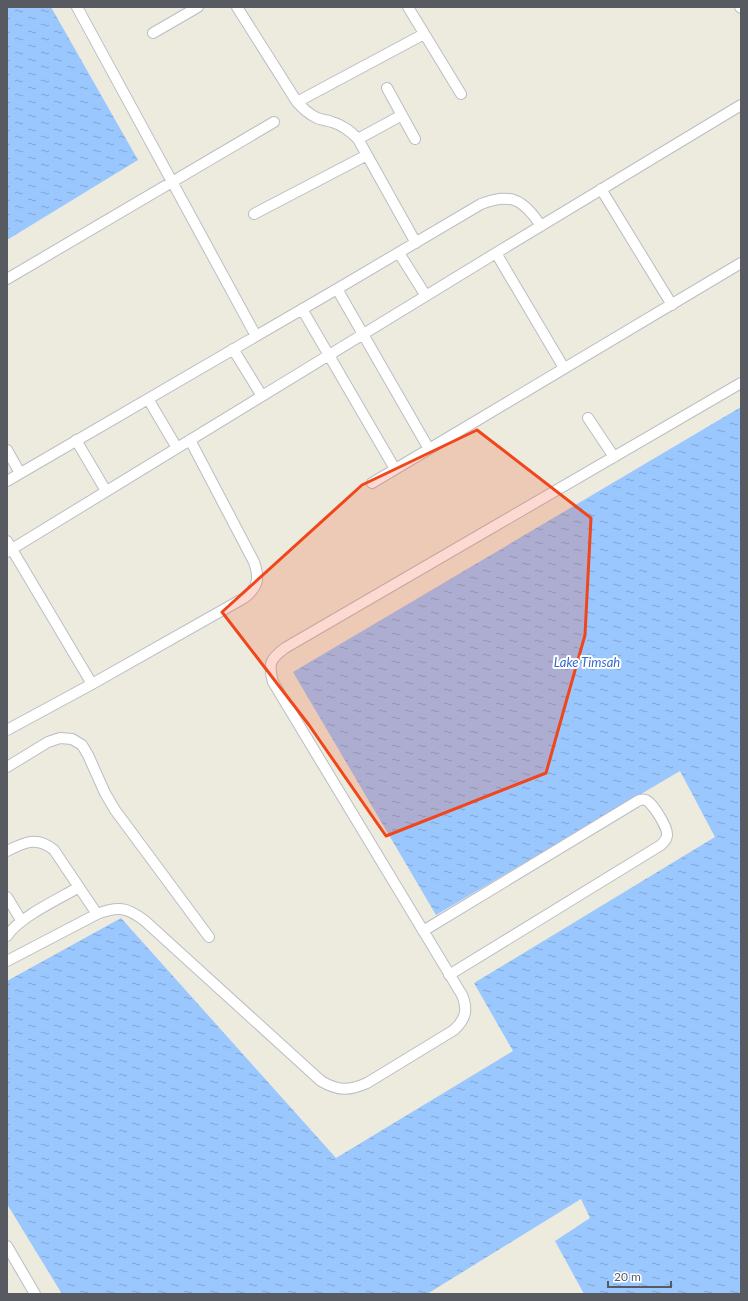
<svg xmlns="http://www.w3.org/2000/svg" width="748" height="1301" font-family="Lato,sans-serif">
<style>
.water{fill:url(#water-ripples)}
.lines{fill:none;stroke-linecap:round;stroke-linejoin:round}
.service-casing{stroke:#bbbdc4;stroke-width:12}
.service{stroke:#fff;stroke-width:10}
.marked{fill:#f1461b;fill-opacity:0.2;stroke:#f1461b;stroke-width:3;stroke-linejoin:round}
.labels{text-anchor:middle;stroke-width:4;stroke-linejoin:round;paint-order:stroke}
.water-label{font-size:13px;font-style:italic;fill:#346bcc;stroke:#fff}
</style>
<defs>
<pattern id="water-ripples" width="26" height="14" patternUnits="userSpaceOnUse"><rect width="26" height="14" fill="#9bc7ff"/><path d="M2 4q2-2 4 0t4 0M15 11q2-2 4 0t4 0" fill="none" stroke="#81a5d2"/></pattern>
</defs>
<rect width="100%" height="100%" fill="#ecebde"/>
<path class="water" d="M7 7H51L138 160 7 240Z
M741 407V1294H584L555 1241 590 1218 581 1199 427 1294H62L7 1204V981L121 918 336 1158 513 1051 474 983 715 837 680 771 436 915 293 672Z"/>
<g class="lines">
<g class="service-casing">
<path id="service" d="M77 7 256 336
M237 7 297 102C303 109 309 114 317 118 322 120 327 120 332 122 343 125 350 131 358 139L416 243
M408 7 461 94
M740 7 741 8
M153 33 198 7
M387 88 415 139
M297 102 424 34
M358 139 402 115
M601 189 672 305
M254 214 367 155
M399 253 426 296
M496 253 564 368
M7 279 274 122
M337 289 429 449
M302 309 395 469
M233 349 262 396
M148 399 177 448
M588 418 614 457
M76 440 106 491
M7 450 20 473
M7 481 337 289 481 204C511 192 524 200 541 226
M372 483 741 263
M7 541 92 684
M7 552 496 253 741 105
M7 730 92 684 244 598C258 587 260 579 254 562L190 440
M7 767 48 742 60 738 72 739 82 745 88 755 105 793 115 810 209 937
M7 851C25 842 37 836 54 850L97 914
M7 897 21 920
M423 931 636 802C639 800 642 799 645 800 652 801 668 828 667 835 667 840 664 842 661 845L449 975
M7 936C19 917 59 899 79 887
M7 961 97 914C118 906 127 907 145 921L321 1081C338 1091 349 1091 367 1083L454 1030C466 1019 468 1009 462 995L273 682C268 664 270 659 285 648L741 383
M7 1246 35 1294"/>
</g>
<use href="#service" class="service"/>
</g>
<path class="marked" d="M477 430 591 518 585 635 546 773 386 836 309 725 222 612 362 485Z"/>
<g class="labels">
<g class="water-label">
<text x="587" y="667">Lake Timsah</text>
</g>
</g>
<rect width="748" height="1301" fill="none" stroke="#575a61" stroke-width="16"/>
<path d="M608 1281v6h63v-6" fill="none" stroke="#575a61" stroke-width="2"/>
<text x="614" y="1281" font-size="12" fill="#575a61" stroke="#ffffff" stroke-width="3" paint-order="stroke">20 m</text>
</svg>
